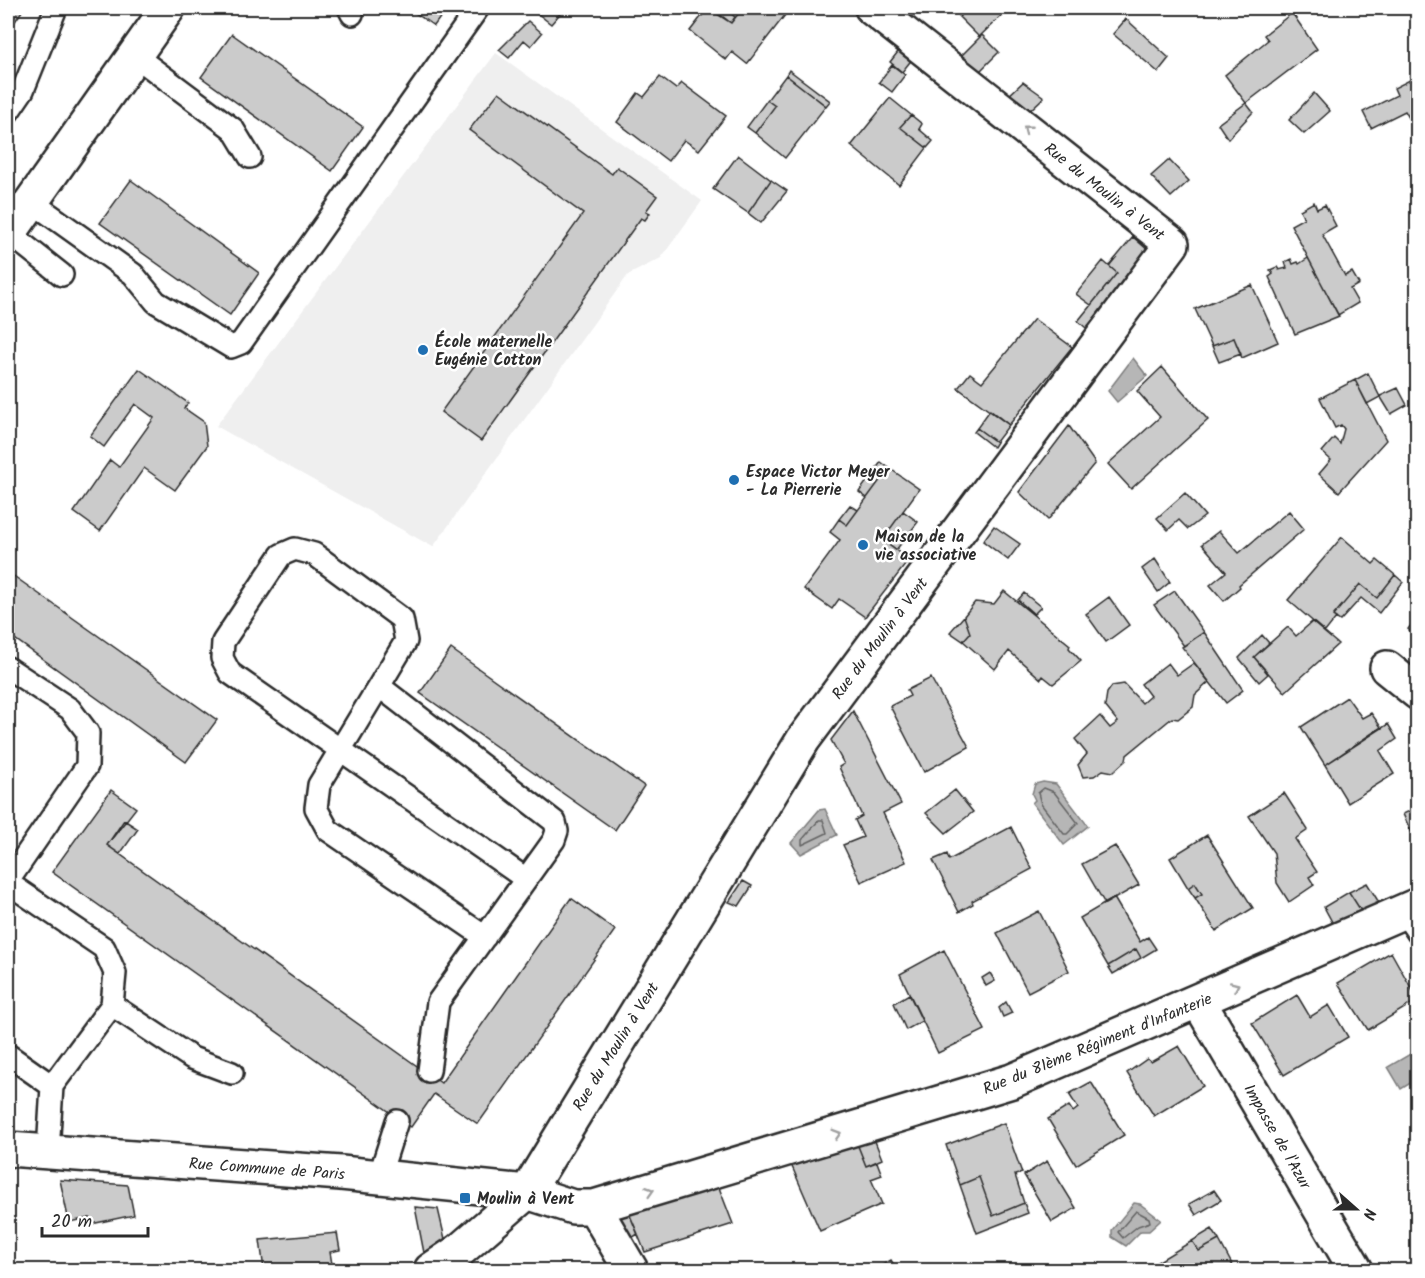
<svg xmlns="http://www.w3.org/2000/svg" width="1425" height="1278" font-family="Kalam,sans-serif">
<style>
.built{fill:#efefef}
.water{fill:#b6b6b6;stroke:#7e7e7e;stroke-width:1.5}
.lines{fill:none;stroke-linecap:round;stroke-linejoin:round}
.shore{stroke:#636363;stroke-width:1.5}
.building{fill:#cbcbcb;stroke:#2b2b2b;stroke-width:1.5}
.lane-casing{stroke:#2b2b2b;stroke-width:26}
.street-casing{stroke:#2b2b2b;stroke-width:38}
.secondary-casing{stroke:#2b2b2b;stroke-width:38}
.lane{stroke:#fff;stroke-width:21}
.street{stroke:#fff;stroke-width:33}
.secondary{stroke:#fff;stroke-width:33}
.oneway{stroke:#a0a0a0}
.poi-dot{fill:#1f6fb2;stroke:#fff;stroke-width:2}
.labels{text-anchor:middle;stroke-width:5;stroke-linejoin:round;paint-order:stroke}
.street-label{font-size:16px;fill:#2b2b2b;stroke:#fff}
.poi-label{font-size:16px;font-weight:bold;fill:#2b2b2b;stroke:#fff;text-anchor:start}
</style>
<rect width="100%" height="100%" fill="#fff"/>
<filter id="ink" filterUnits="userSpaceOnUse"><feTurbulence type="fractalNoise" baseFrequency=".0167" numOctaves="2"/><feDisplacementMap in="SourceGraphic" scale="12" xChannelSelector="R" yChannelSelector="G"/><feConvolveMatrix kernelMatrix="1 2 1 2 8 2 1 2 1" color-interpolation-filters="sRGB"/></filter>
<g filter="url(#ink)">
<path class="built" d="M496 53 702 201 661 258 628 275 433 547 216 426Z"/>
<path class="water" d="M1133 358 1147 376 1117 402 1108 391Z
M1043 782 1056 784 1088 826 1064 845 1032 803 1035 800 1032 794 1035 784Z
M825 809 837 835 801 854 791 843 819 810Z
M1417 1050V1079L1401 1089 1388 1067Z
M1134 1203 1140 1204 1161 1220 1149 1231H1141L1126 1246 1112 1237V1230Z"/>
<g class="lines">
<path class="shore" d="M1044 788 1054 792 1078 823 1067 834H1064L1041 804 1038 793Z
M819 820H823L827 833 802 845V840Z
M1136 1211 1149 1218 1150 1222 1138 1226 1123 1238 1118 1232Z"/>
</g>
<path class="building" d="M8 8H24L8 32Z
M408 8H447L434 26Z
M535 8H565L551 24 533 10Z
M708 8 731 23 743 8H786L789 10 747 64 732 52 726 60 690 31Z
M712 8H724L735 17 731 23Z
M969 8H1009L979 37 959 17Z
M1292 13 1317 49 1246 103 1225 75 1268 40 1264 35Z
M1126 19 1169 58 1158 72 1113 34Z
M528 21 542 33 531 46 524 40 509 58 499 50Z
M232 34 363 127 332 171 201 77Z
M982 35 999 52 976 75 957 60Z
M901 48 913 58 902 72 890 62Z
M892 65 905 75 892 92 879 82Z
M789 70 830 101 826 106 786 75Z
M1418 72V133L1405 111 1371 128 1363 112 1397 95 1394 88 1412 79 1410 76Z
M786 75 826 106 785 158 755 133 775 106 767 100Z
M660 77 676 89 682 83 726 116 699 150 684 140 668 161 617 122 638 93 644 97Z
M1023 82 1044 97 1025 115 1005 99Z
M499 92 612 174 617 167 657 196 646 211 650 213 645 220 641 218 481 441 441 412 583 214 469 130Z
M1314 93 1330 111 1304 134 1289 120Z
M890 98 911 115 900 127 927 148 899 185 851 146Z
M767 100 775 106 755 133 747 127Z
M1246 103 1253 112 1228 139 1218 124Z
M911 115 922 124 919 129 933 141 927 148 900 127Z
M738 155 771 180 748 213 713 189Z
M1169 160 1189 181 1171 197 1151 176Z
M131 180 259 273 230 315 100 223Z
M771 180 787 191 761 223 748 213Z
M1314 202 1317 209 1325 205 1336 226 1322 234 1345 276 1352 272 1359 284 1350 289 1358 303 1338 315 1291 225 1304 218 1300 210Z
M1133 237 1149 251 1086 328 1078 321 1117 273 1109 266Z
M1308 258 1339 316 1295 334 1269 277 1273 274 1270 270 1277 267 1279 270 1287 268 1285 262 1291 259 1293 264 1298 262 1299 264Z
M1103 261 1117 273 1091 305 1076 294Z
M1252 285 1278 342 1242 358 1234 338 1212 346 1195 309Z
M1034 319 1072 347 1009 425 958 388 970 373 982 382Z
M1234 338 1241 354 1219 362 1212 346Z
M1162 367 1208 420 1131 489 1108 464 1160 417 1137 391Z
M139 369 188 403 184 408 204 422 207 446 175 490 144 468 100 531 74 512 110 460 119 467 154 418 135 404 104 447 90 436Z
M1368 373 1380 397 1367 404 1355 380Z
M1355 380 1386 440 1339 492 1319 474 1331 460 1322 452 1334 438 1340 444 1344 429 1341 425 1335 428 1320 398Z
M1398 388 1407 405 1391 414 1380 396Z
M990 410 1009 425 996 442 977 428Z
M1069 426 1095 463 1048 520 1019 492Z
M977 428 996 442 993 447 974 432Z
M881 462 889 468 867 498 859 492Z
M889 468 919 489 882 540 909 560 865 617 839 599 832 609 804 589 840 540 830 532 839 519 847 525Z
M1185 493 1205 516 1188 529 1179 520 1168 530 1157 518Z
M850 505 858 510 847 525 839 519Z
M903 511 918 522 896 550 882 540Z
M1289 511 1304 529 1239 585 1240 587 1224 601 1210 585 1226 572 1202 544 1219 531 1239 553Z
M994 526 1020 544 1008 560 983 541Z
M1342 537 1373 564 1377 560 1395 575 1377 598 1360 584 1333 616 1336 618 1325 632 1288 600Z
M1155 559 1170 582 1158 592 1142 569Z
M8 572 217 720 186 762 8 634Z
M1395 575 1403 582 1379 613 1361 598 1340 621 1333 616 1360 584 1377 598Z
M1004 591 1070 645 1069 648 1081 661 1053 684 1043 676 1041 679 1009 651 995 669 963 641 970 633 964 616 975 602 994 604Z
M1175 591 1204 632 1184 646 1154 605Z
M1024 593 1041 607 1034 614 1018 600Z
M1109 597 1129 625 1106 642 1086 614Z
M964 616 970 633 963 641 950 632Z
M1418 616V637L1408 629Z
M1312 622 1338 644 1285 692 1254 657 1288 627 1296 636Z
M1204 632 1243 690 1226 703 1182 647Z
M1262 635 1269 643 1254 657 1268 674 1259 682 1239 658Z
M451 649 644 786 615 830 420 693Z
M1168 663 1177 675 1194 663 1209 682 1195 695 1193 707 1178 719 1172 718 1127 755 1126 760 1113 772 1103 770 1094 776 1083 777 1078 765 1087 754 1075 739 1100 716 1110 728 1118 722 1105 706 1107 693 1112 686 1124 684 1142 703 1150 696 1141 684Z
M931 678 969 747 924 772 890 706 910 696 907 690Z
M1347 697 1362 718 1371 713 1381 727 1325 765 1301 727Z
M853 711 901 804 883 813 906 862 861 882 843 845 863 837 855 820 862 816 839 767 844 764 831 740Z
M1388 724 1397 739 1380 751 1394 774 1348 803 1325 765Z
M111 790 136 808 107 845 441 1083 571 898 615 930 478 1124 434 1094 411 1127 52 872Z
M955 790 973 812 946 833 926 813Z
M1284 793 1308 830 1295 839 1317 872 1309 877 1314 885 1289 902 1277 883 1274 853 1249 816Z
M1414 809 1418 816 1416 842 1403 814Z
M124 820 138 829 120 854 107 845Z
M1011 827 1032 869 972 901 973 904 959 912 933 860 947 854 949 860Z
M1207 835 1253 908 1216 931 1195 898 1202 894 1195 883 1188 888 1170 858Z
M1115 846 1139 885 1105 904 1082 864Z
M743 881 752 886 739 906 729 902Z
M1195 883 1202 894 1195 898 1188 888Z
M1367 883 1383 909 1365 917 1349 892Z
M1349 892 1365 917 1337 931 1324 907Z
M1114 898 1140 942 1148 937 1156 949 1141 958 1136 949 1108 966 1080 918Z
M1039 911 1069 971 1028 992 997 933Z
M1136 949 1141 958 1113 974 1108 966Z
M944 950 985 1030 938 1053 900 974Z
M1391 952 1418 1000 1368 1030 1338 983Z
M990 973 995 981 986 986 982 978Z
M909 994 922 1021 906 1030 894 1003Z
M1297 995 1310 1017 1329 1005 1348 1037 1284 1075 1252 1023Z
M1006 1002 1012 1013 1003 1017 999 1008Z
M1179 1046 1203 1086 1154 1116 1127 1073 1147 1059 1151 1062Z
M1091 1082 1124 1135 1076 1165 1048 1119 1069 1106 1073 1112 1078 1108 1069 1094Z
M1004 1123 1022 1173 1015 1175 1024 1203 993 1216 979 1177 960 1185 946 1145Z
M873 1136 882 1159 866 1166 856 1141Z
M856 1141 866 1166 877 1162 882 1175 871 1179 882 1204 820 1231 790 1162Z
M1047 1161 1076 1208 1052 1222 1024 1175Z
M979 1177 993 1216 1024 1203 1028 1213 977 1233 960 1185Z
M60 1180 128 1185 134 1215 91 1224 90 1218 69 1222Z
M718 1185 733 1224 645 1252 629 1213Z
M1214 1190 1221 1200 1196 1215 1189 1204Z
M415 1207 438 1209 445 1239 424 1253Z
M629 1213 638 1234 624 1243 616 1217Z
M1212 1229 1219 1240 1199 1251 1192 1241Z
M337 1233 340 1250 330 1252 333 1270H264L260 1240Z
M1219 1240 1235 1270H1144L1192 1241 1199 1251Z
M891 1260 897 1270H874Z"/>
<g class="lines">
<g class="lane-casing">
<path id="lane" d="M349 8 352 14
M134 55 233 129 250 157
M8 112 23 90 56 8
M32 202 133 274 156 302 231 347 241 343 478 8
M9 233 62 275
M8 668 70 709 88 733 87 766 8 881
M379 686 319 785 316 808 328 830 485 937
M8 883 104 948 115 973 112 1005 52 1086 48 1152
M1403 911 1418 933
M112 1005 192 1058 232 1073
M8 1055 52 1086
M429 1071 438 1002 554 840 557 831 555 822 379 686 406 641 402 619 314 554 295 549 281 555 223 642 222 658 230 673 526 879
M379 1177 397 1121"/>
</g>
<g class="street-casing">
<path id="street" d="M1387 668 1418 693
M1199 1002 1356 1270
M8 1149 341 1173 527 1192 573 1207H594L631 1270
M594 1207 1012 1081 1418 905
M431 1270 459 1251 527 1192 803 740 1172 244 872 8"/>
</g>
<g class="secondary-casing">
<path id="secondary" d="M8 235 168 8"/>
</g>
<use href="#lane" class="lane"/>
<use href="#street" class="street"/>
<use href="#secondary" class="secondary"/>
</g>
<defs><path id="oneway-chevron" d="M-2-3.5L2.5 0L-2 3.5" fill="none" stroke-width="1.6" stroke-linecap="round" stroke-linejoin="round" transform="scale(1.5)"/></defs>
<g class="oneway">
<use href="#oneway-chevron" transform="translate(1027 129) rotate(-142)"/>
<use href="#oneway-chevron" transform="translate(1235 986) rotate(-24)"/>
<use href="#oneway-chevron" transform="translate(837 1134) rotate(-17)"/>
<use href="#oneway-chevron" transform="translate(650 1191) rotate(-17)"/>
</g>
</g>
<g class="poi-dot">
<circle cx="423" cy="350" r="6"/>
<circle cx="734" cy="480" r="6"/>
<circle cx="863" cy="545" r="6"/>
<rect x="459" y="1192" width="12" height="12" rx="3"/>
</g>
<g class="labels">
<g class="street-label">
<text transform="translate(1105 191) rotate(38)" y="6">Rue du Moulin à Vent</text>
<text transform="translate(879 638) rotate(-53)" y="6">Rue du Moulin à Vent</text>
<text transform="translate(1097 1043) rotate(-22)" y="6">Rue du 81ème Régiment d'Infanterie</text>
<text transform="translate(615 1046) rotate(-58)" y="6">Rue du Moulin à Vent</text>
<text transform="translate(1278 1136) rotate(60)" y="6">Impasse de l'Azur</text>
<text transform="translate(267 1168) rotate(4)" y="6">Rue Commune de Paris</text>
</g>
<g class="poi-label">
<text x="435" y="347">École maternelle<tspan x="435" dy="18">Eugénie Cotton</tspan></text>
<text x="746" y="477">Espace Victor Meyer<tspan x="746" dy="18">- La Pierrerie</tspan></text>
<text x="875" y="542">Maison de la<tspan x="875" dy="18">vie associative</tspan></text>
<text x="477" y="1204">Moulin à Vent</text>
</g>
</g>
<rect width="1425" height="1278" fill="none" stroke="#fff" stroke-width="30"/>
<rect x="15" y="15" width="1395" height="1248" fill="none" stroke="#2b2b2b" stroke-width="2" filter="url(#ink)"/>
<g transform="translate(1356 1209) rotate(111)" stroke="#ffffff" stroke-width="4.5" paint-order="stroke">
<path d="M0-4.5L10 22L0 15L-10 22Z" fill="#2b2b2b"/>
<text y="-9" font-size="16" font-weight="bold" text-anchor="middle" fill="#2b2b2b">N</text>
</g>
<path d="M42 1227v9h106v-9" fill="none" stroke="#2b2b2b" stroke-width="3"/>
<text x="51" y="1227" font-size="18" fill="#2b2b2b" stroke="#ffffff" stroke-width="4.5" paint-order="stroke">20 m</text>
</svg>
